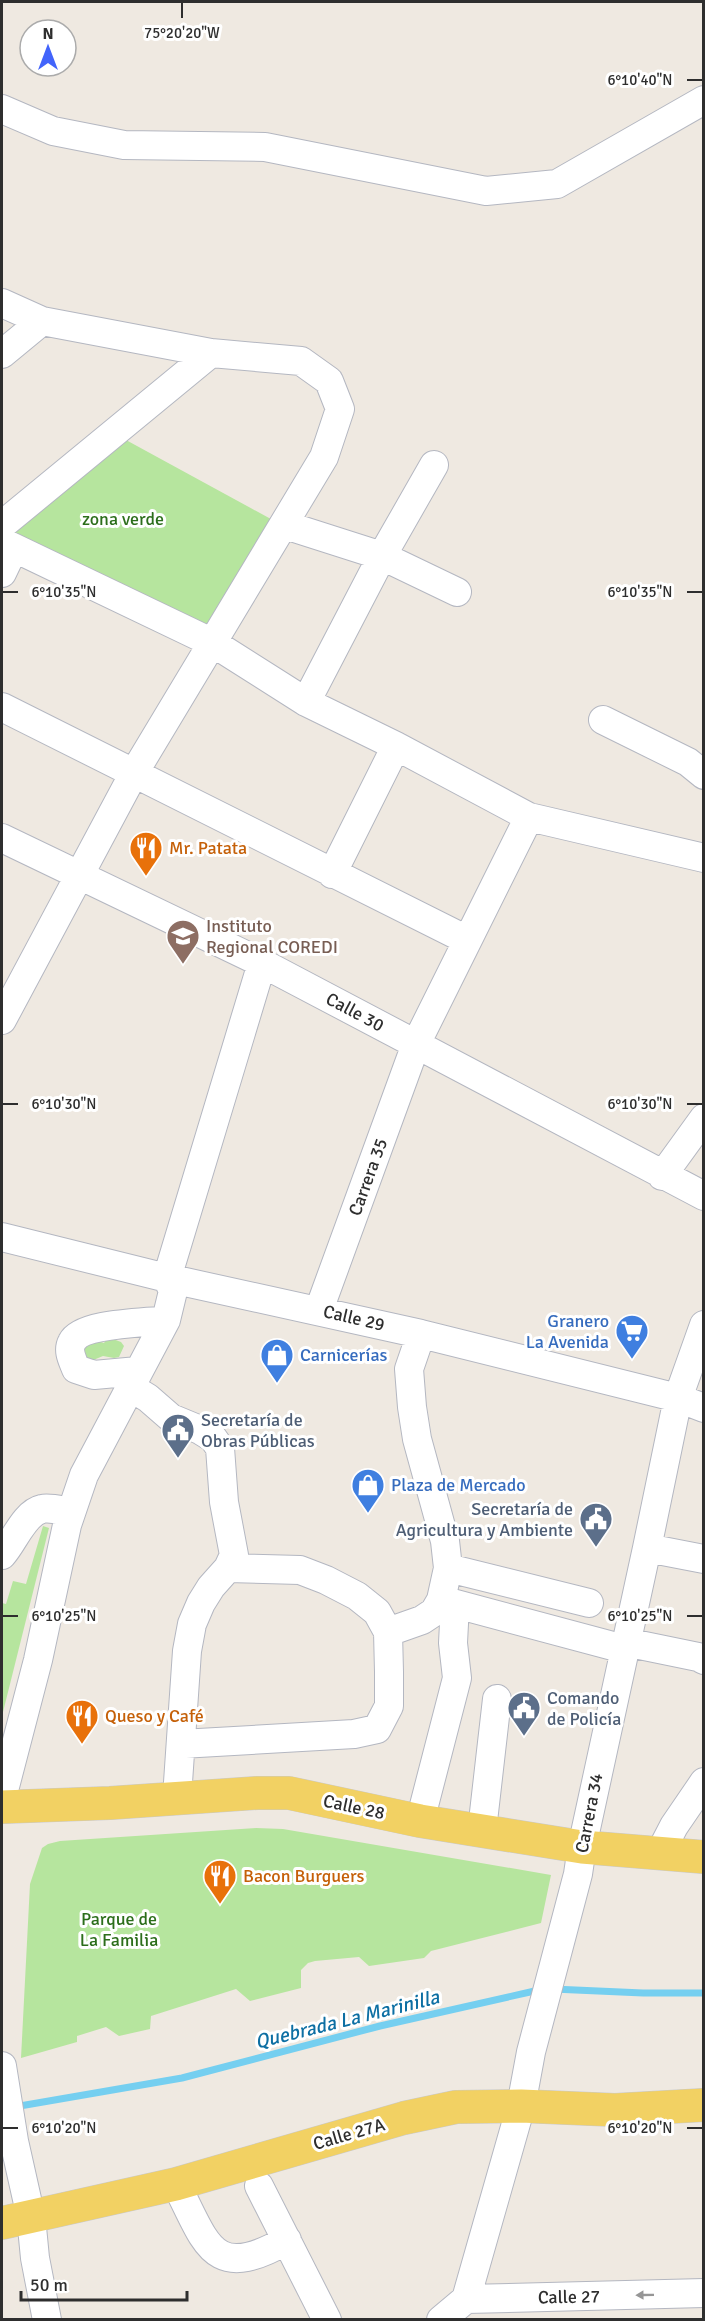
<svg xmlns="http://www.w3.org/2000/svg" width="705" height="2321" font-family="Signika,sans-serif">
<style>
.green{fill:#b6e59e}
.lines{fill:none;stroke-linecap:round;stroke-linejoin:round}
.stream{stroke:#75cff0;stroke-width:7}
.minor-casing{stroke:#b4b7c1;stroke-width:30}
.major-casing{stroke:#c9c9c9;stroke-width:34}
.minor{stroke:#fff;stroke-width:28}
.major{stroke:#f2d163;stroke-width:33}
.oneway{fill:#969696}
.ticks{fill:none;stroke:#2e2e2e;stroke-width:2}
.labels{text-anchor:middle;stroke-width:6;stroke-linejoin:round;paint-order:stroke}
.park-label{font-size:18px;fill:#2c6e1b;stroke:#fff}
.food-label{font-size:18px;fill:#c56008;stroke:#fff;text-anchor:start}
.education-label{font-size:18px;fill:#785e54;stroke:#fff;text-anchor:start}
.street-label{font-size:18px;fill:#2e2e2e;stroke:#fff}
.shop-label{font-size:18px;fill:#366cbe;stroke:#fff;text-anchor:start}
.service-label{font-size:18px;fill:#4e5e75;stroke:#fff;text-anchor:start}
.water-label{font-size:20px;font-style:italic;fill:#0d6fa3;stroke:#fff}
.ticks-label{font-size:15px;text-anchor:middle;fill:#2e2e2e;stroke:#fff;stroke-width:6;stroke-linejoin:round;paint-order:stroke}
</style>
<rect width="100%" height="100%" fill="#efe9e1"/>
<path class="green" d="M115 434 280 524 213 638 2 528Z
M113 1339 121 1342 124 1346 119 1357 114 1358 103 1356 91 1361 84 1358 83 1353 86 1344 98 1341 104 1343 106 1340Z
M43 1526 49 1528 2 1716V1603L6 1604 13 1581 26 1584Z
M256 1828 283 1829 551 1875 541 1923 431 1951 424 1958 369 1966 359 1957 315 1961 308 1963 301 1970V1988L250 2001 236 1989 151 2016 150 2029 119 2036 106 2027 77 2036V2042L21 2058 30 1884 42 1848 48 1844 60 1841Z"/>
<g class="lines">
<path class="stream" d="M553 1989 643 1993H704
M14 2107 182 2078 380 2026 539 1990"/>
<g class="minor-casing">
<path id="minor" d="M2 109 53 131 124 145 265 147 486 191 557 184 704 100
M2 303 42 321 211 353 301 361 329 381 340 409 324 457 134 773 2 1020
M2 354 42 321
M2 525 211 353
M285 525 382 556 457 592
M2 542 213 643 306 702 396 746 529 817 704 858
M2 573 14 548
M306 702 382 556 434 465
M2 707 467 940
M603 720 688 762 704 775
M2 838 262 963 704 1196
M332 874 396 746
M662 1176 704 1118
M2 1237 167 1278 421 1334 678 1398 704 1408
M319 1310 416 1044 529 817
M138 1371 94 1375 76 1369C73 1361 67 1351 72 1342 81 1323 145 1323 166 1320
M130 1387 148 1398 171 1418 200 1430 213 1438 220 1448 224 1502 234 1555 228 1568 211 1587 201 1603 192 1624 187 1651 177 1797
M647 1548 704 1559
M2 1555C14 1542 24 1513 42 1509 50 1507 63 1511 71 1512
M448 1568 589 1603
M441 1600 624 1649
M388 1632 422 1620 434 1612 441 1600 448 1568 445 1541 417 1439 412 1407 409 1369 421 1334
M625 1642 698 1657 704 1660
M181 1744 354 1734 377 1729 389 1706V1672L388 1632 377 1612 357 1596 326 1580 300 1570 228 1568
M2 1798 38 1660 67 1525 84 1475 166 1320 173 1291 167 1278 262 963
M420 1821 457 1678 453 1643 455 1604
M482 1830 497 1699
M660 1853 674 1826 704 1782
M2 2066 14 2141 31 2217 35 2258 47 2320
M176 2184C207 2244 212 2283 287 2240
M259 2186 327 2320
M466 2299 521 2106 531 2052 578 1874 582 1847 647 1548 678 1398 704 1325
M441 2320 466 2299 704 2293"/>
</g>
<g class="major-casing">
<path id="major" d="M2 1807 110 1803 257 1793H289L420 1821 582 1847 704 1857
M2 2223 176 2184 404 2118 456 2107 521 2106 615 2110 704 2105"/>
</g>
<use href="#minor" class="minor"/>
<use href="#major" class="major"/>
</g>
<defs><path id="oneway-solid" d="M-6-.8H1V-3.2L6.5 0L1 3.2V.8H-6Z" transform="scale(1.5)"/></defs>
<use class="oneway" href="#oneway-solid" transform="translate(645 2295) rotate(179)"/>
<path class="ticks" d="M182 3V18M687 80H702M3 592H18M687 592H702M3 1104H18M687 1104H702M3 1616H18M687 1616H702M3 2128H18M687 2128H702"/>
<defs>
<g id="restaurant-pin" transform="scale(1.725)"><path d="M0 17L-7.5 6A9.5 9.5 0 1 1 7.5 6Z" fill="#e8710a" stroke="#fff"/><path d="M-5-6h1v4h1v-4h1v4h1v-4h1v5L-1.5 .5V6h-2V.5L-5-1ZM5-6V6H3V1.5H1.5Q1.5-4 5-6Z" fill="#fff"/></g>
<g id="school-pin" transform="scale(1.725)"><path d="M0 17L-7.5 6A9.5 9.5 0 1 1 7.5 6Z" fill="#8d6e63" stroke="#fff"/><path d="M0-5L7-2L0 1L-7-2ZM-4 1L0 2.5L4 1V4Q0 6-4 4Z" fill="#fff"/></g>
<g id="supermarket-pin" transform="scale(1.725)"><path d="M0 17L-7.5 6A9.5 9.5 0 1 1 7.5 6Z" fill="#3f7fe0" stroke="#fff"/><path d="M-6-5.5h2.5l.6 2H6L4.5 2H-2.5L-4.4-4H-6ZM-1.5 3.2a1.3 1.3 0 1 0 .1 0ZM3 3.2a1.3 1.3 0 1 0 .1 0Z" fill="#fff"/></g>
<g id="shop-pin" transform="scale(1.725)"><path d="M0 17L-7.5 6A9.5 9.5 0 1 1 7.5 6Z" fill="#3f7fe0" stroke="#fff"/><path d="M-5-2.5h2.3a2.7 3.5 0 0 1 5.4 0H5L5.5 6h-11ZM-1.5-2.5h3a1.5 2.3 0 0 0-3 0Z" fill="#fff"/></g>
<g id="civic-pin" transform="scale(1.725)"><path d="M0 17L-7.5 6A9.5 9.5 0 1 1 7.5 6Z" fill="#5c6f8a" stroke="#fff"/><path d="M-.6-6.5H3V-4.5H.6V-3L4-1V1h2V6H-6V1h2V-1L-.6-3ZM-1.2 2.5V6h2.4V2.5Z" fill="#fff"/></g>
</defs>
<g fill-rule="evenodd">
<use href="#restaurant-pin" x="146" y="848"/>
<use href="#school-pin" x="183" y="936"/>
<use href="#supermarket-pin" x="632" y="1331"/>
<use href="#shop-pin" x="277" y="1355"/>
<use href="#civic-pin" x="178" y="1430"/>
<use href="#shop-pin" x="368" y="1485"/>
<use href="#civic-pin" x="596" y="1519"/>
<use href="#civic-pin" x="524" y="1708"/>
<use href="#restaurant-pin" x="82" y="1716"/>
<use href="#restaurant-pin" x="220" y="1876"/>
</g>
<g class="labels">
<g class="park-label">
<text x="123" y="525">zona verde</text>
<text x="119" y="1925">Parque de<tspan x="119" dy="21">La Familia</tspan></text>
</g>
<g class="food-label">
<text x="169" y="854">Mr. Patata</text>
<text x="105" y="1722">Queso y Café</text>
<text x="243" y="1882">Bacon Burguers</text>
</g>
<g class="education-label">
<text x="206" y="932">Instituto<tspan x="206" dy="21">Regional COREDI</tspan></text>
</g>
<g class="street-label">
<text transform="translate(355 1012) rotate(28)" y="6">Calle 30</text>
<text transform="translate(368 1177) rotate(-70)" y="6">Carrera 35</text>
<text transform="translate(354 1318) rotate(13)" y="6">Calle 29</text>
<text transform="translate(354 1807) rotate(12)" y="6">Calle 28</text>
<text transform="translate(589 1813) rotate(-79)" y="6">Carrera 34</text>
<text transform="translate(349 2134) rotate(-16)" y="6">Calle 27A</text>
<text transform="translate(569 2297) rotate(-1)" y="6">Calle 27</text>
</g>
<g class="shop-label">
<text x="609" y="1327" text-anchor="end">Granero<tspan x="609" dy="21">La Avenida</tspan></text>
<text x="300" y="1361">Carnicerías</text>
<text x="391" y="1491">Plaza de Mercado</text>
</g>
<g class="service-label">
<text x="201" y="1426">Secretaría de<tspan x="201" dy="21">Obras Públicas</tspan></text>
<text x="573" y="1515" text-anchor="end">Secretaría de<tspan x="573" dy="21">Agricultura y Ambiente</tspan></text>
<text x="547" y="1704">Comando<tspan x="547" dy="21">de Policía</tspan></text>
</g>
<g class="water-label">
<text transform="translate(347 2019) rotate(-14)" y="7">Quebrada La Marinilla</text>
</g>
</g>
<g class="ticks-label">
<text x="182" y="38">75°20'20"W</text>
<text x="640" y="85">6°10'40"N</text>
<text x="64" y="597">6°10'35"N</text>
<text x="640" y="597">6°10'35"N</text>
<text x="64" y="1109">6°10'30"N</text>
<text x="640" y="1109">6°10'30"N</text>
<text x="64" y="1621">6°10'25"N</text>
<text x="640" y="1621">6°10'25"N</text>
<text x="64" y="2133">6°10'20"N</text>
<text x="640" y="2133">6°10'20"N</text>
</g>
<rect width="705" height="2321" fill="none" stroke="#2e2e2e" stroke-width="6"/>
<g transform="translate(48 48)"><circle r="28" fill="#ffffff" stroke="#ababab" stroke-width="1.5"/>
<path d="M0-4.5L10 22L0 15L-10 22Z" fill="#4264fb"/>
<text y="-9" font-size="16" font-weight="bold" text-anchor="middle" fill="#2e2e2e">N</text>
</g>
<path d="M21 2291v9h166v-9" fill="none" stroke="#2e2e2e" stroke-width="3"/>
<text x="30" y="2291" font-size="18" fill="#2e2e2e" stroke="#ffffff" stroke-width="4.5" paint-order="stroke">50 m</text>
</svg>
